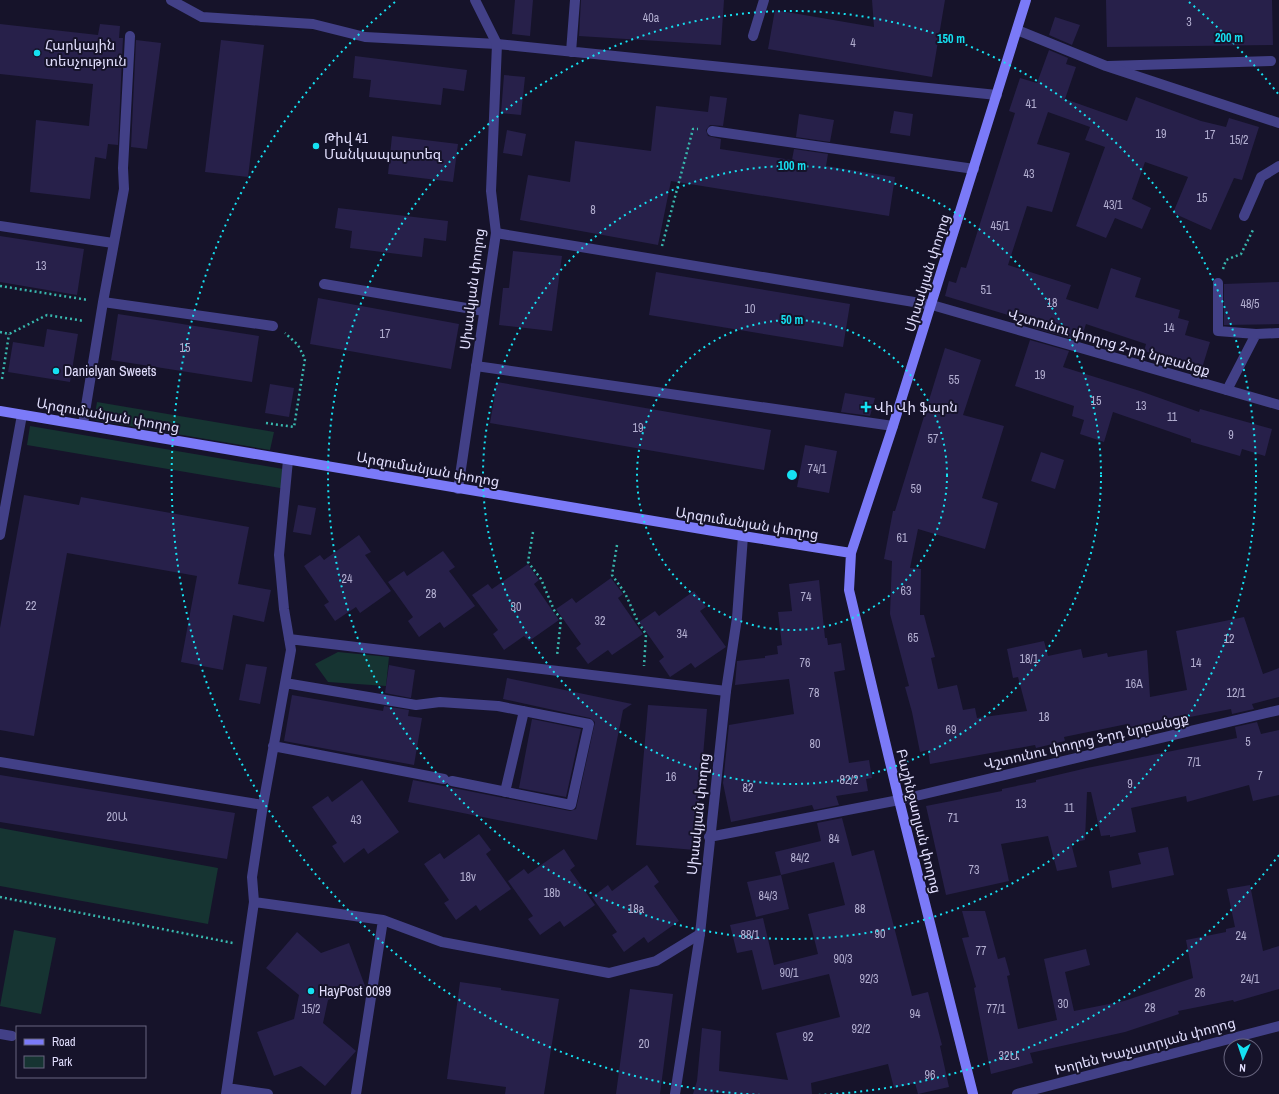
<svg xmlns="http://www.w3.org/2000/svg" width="1279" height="1094" font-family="'Archivo Narrow','Noto Sans Armenian',sans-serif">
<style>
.green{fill:#163432}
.building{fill:#27204a}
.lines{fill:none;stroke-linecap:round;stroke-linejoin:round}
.path{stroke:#38b7ad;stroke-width:2.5;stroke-dasharray:2 3;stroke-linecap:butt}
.lane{stroke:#424087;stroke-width:10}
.street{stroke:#424087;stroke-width:10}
.secondary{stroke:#7b7af8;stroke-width:10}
.ring{fill:none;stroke:#15e1f2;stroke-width:2;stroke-dasharray:2 4}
.poi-dot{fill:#15e1f2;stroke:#16132a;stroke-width:1.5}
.labels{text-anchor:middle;stroke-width:4;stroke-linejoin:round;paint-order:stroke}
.number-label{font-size:12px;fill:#b2aed0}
.poi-label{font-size:14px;fill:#e1defd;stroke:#16132a;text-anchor:start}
.street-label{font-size:14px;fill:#e1defd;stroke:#16132a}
.centre{fill:#15e1f2;stroke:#16132a;stroke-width:2}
.ring-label{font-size:12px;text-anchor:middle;font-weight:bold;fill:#15e1f2;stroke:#16132a;stroke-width:4;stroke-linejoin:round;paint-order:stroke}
</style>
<rect width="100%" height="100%" fill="#16132a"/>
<path class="green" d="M97 402 274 432 270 450 94 420Z
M30 426 289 470 286 489 27 445Z
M338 652 389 657 386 686 328 682 315 664Z
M0 828 218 868 208 924 0 886Z
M14 930 56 938 41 1014 0 1006Z"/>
<path class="building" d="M515 0H533L530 36 512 34Z
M581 0H724L721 45 579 36Z
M872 0H945L932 77 768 49 775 10 874 27Z
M1106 0H1272L1273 45 1107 47Z
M1055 17 1080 25 1072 45 1049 35Z
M0 24 98 35 100 24 120 26 119 38H123L118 145 108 144 106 159 95 157 90 199 30 192 36 120 89 126 93 84 0 74Z
M136 40 161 43 147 149 131 147Z
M221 40 264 45 248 177 205 172Z
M1049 50 1068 58 1066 64 1076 67 1065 99 1127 121 1136 97 1201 121 1226 127 1229 118 1259 127 1242 180 1234 178 1211 230 1173 213 1188 177 1145 162 1132 199 1151 208 1142 229 1115 218 1106 238 1076 226 1105 147 1085 140 1090 127 1048 112 1037 144 1070 153 1052 212 1027 206 1008 265 1071 285 1066 299 1098 309 1111 268 1141 278 1135 297 1180 310 1178 318 1189 321 1185 335 1210 342 1202 368 1144 351 1146 344 1086 324 1081 339 1074 336 1073 339 1034 328 1035 323 945 296 949 281 956 283 961 267 966 268 1015 113 1009 111 1020 78 1037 83Z
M355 56 467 70 464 91 443 88 441 105 369 97 371 80 353 78Z
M504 75 525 77 521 115 501 113Z
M710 96 727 98 723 126 710 125 706 130 708 136 721 139 720 149 792 160 794 149 828 154 826 166 895 177 889 216 671 181 658 245 520 220 528 175 570 182 575 141 651 151 656 106 708 112Z
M894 111 913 114 910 136 890 133Z
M799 114 834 120 830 142 796 137Z
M507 130 526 134 522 156 503 153Z
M392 136 458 144 453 182 388 174Z
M338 208 448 221 446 241 424 238 422 257 350 248 352 231 335 228Z
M0 236 84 249 77 295 0 282Z
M513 251 562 256 552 331 499 325 503 288H509Z
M656 272 850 304 843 347 649 315Z
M1279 282V324L1224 325V284Z
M318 298 459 324 451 369 310 344Z
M118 314 259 336 252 382 111 360Z
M47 329 78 334 70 382 8 372 13 342 44 347Z
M1030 340 1069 351 1063 367 1140 391 1199 412 1200 409 1272 429 1265 456 1242 449 1240 456 1191 442V439L1113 412 1104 442 1080 434 1084 420 1072 416 1074 406 1015 386Z
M945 348 981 360 963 415 1004 426 982 498 998 503 985 549 918 529 910 568 921 569 920 615H924L935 657 931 658 938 689 957 685 963 710 975 708 977 718 1027 711 1018 677 1013 678 1007 649 1044 641 1048 656 1081 649 1083 658 1107 653 1108 657 1147 650 1150 697 1187 690 1176 631 1244 617 1263 674 1279 668V697L1252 704 1254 709 1232 714 1231 709 1128 729 1127 724 1064 737 1065 741 1036 748 1035 745 930 764 928 750 920 752 912 712 905 687 909 686 890 614 892 561 884 559 893 511H895Z
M497 382 771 430 764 470 490 423Z
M270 384 294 388 289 417 265 413Z
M845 393 875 398 870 416 841 412Z
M805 445 837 451 829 493 797 487Z
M1041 452 1064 460 1055 489 1031 481Z
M24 495 79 505 81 497 249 527 238 584 271 590 264 622 233 615 223 670 181 662 197 576 67 553 34 736 0 730V628Z
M298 505 316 508 311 535 293 532Z
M359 535 371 552 365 555 391 591 360 613 356 607 335 621 324 605 329 602 304 566 320 555 324 560Z
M443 551 455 567 449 571 475 606 444 628 440 622 419 637 408 621 413 617 388 582 404 571 407 576Z
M528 564 539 580 534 584 559 620 529 641 524 636 504 650 493 634 498 630 472 595 488 584 492 589Z
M611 578 623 594 618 598 643 634 612 655 608 650 588 664 576 648 581 644 556 609 572 598 576 603Z
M819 580 825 638H827L828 645 841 643 845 670 834 672 849 763 869 760 872 778 866 779 868 791 836 796 839 805 814 810 812 805 731 822 723 783 729 725 794 714 789 679 735 685 737 661 765 658V656L778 654 777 646 782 645 778 612 792 611 789 584Z
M694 591 706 607 700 611 726 647 695 668 691 663 670 677 659 661 664 657 639 622 655 611 659 616Z
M246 664 267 667 260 704 239 700Z
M389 665 415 670 411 698 385 693Z
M507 678 632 704 623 710 597 840 408 802 413 780 570 811 576 809 595 722 590 718 503 699Z
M292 695 383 711 384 706 409 710 408 716 422 718 414 765 284 741Z
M648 705 707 709 695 850 636 845Z
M532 719 581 729 566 797 519 788Z
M1257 722 1261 734 1279 730V795L1253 801 1249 785 1187 802 1186 796 1131 808 1136 832 1110 837V835L1101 836 1091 792H1087L1085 840 1071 843 1077 867 1057 871 1048 836 1001 844 1009 881 946 895 926 806 1002 791V789L1036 782V780L1087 768 1237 738 1235 727Z
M0 775 235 813 227 859 0 822Z
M362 780 399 832 368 854 364 848 344 863 332 846 337 843 312 807 328 796 332 802Z
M842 818 852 856 874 850 912 996 928 992 942 1045 940 1046 949 1087 918 1094 915 1083 894 1088 888 1064 811 1083 812 1094H729L714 1092V1094H693L697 1081 702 1028 721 1031 719 1071 788 1080 776 1033 840 1017 829 974 762 990 752 950 737 953 730 925 763 918 774 965 818 954 808 914 845 905 834 862 781 875 775 852 821 841 817 823Z
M479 834 491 850 486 854 511 889 480 911 476 905 456 920 444 903 449 900 424 864 440 853 444 859Z
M1168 847 1174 875 1112 888 1109 871 1141 864 1138 853Z
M564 849 575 866 570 870 595 905 564 927 560 921 540 935 528 919 533 916 508 881 524 869 528 874Z
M647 865 659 882 654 886 679 921 648 943 644 937 624 952 612 935 617 932 592 897 608 885 612 891Z
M781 875 789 909 756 917 747 882Z
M1250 885 1263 951 1279 946V989L1234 1002 1233 1000 1178 1011 1179 1014 1125 1032 1030 1053 1033 1063 991 1074 974 988 976 987 962 938 969 937 962 911H985L998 959 1005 957 1010 975 1007 976 1018 1029 1057 1020 1044 959 1086 949 1090 965 1065 972 1074 1011 1124 1001 1193 978 1186 940 1226 932V929L1235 927 1227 889Z
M297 932 321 953 349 943 365 986 328 1000 323 1023 356 1051 325 1086 301 1066 274 1076 257 1032 294 1019 299 995 266 968Z
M460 982 501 988V990L559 999 544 1094H505L506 1087 447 1079Z
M630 989 673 994 660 1094H616Z"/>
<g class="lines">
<path class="path" d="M662 246 693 129H698
M1223 269 1226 260 1241 254 1253 230 1252 228
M0 286 88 300
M0 332 9 334 47 315 84 321
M2 379 9 334
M266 423 294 427 305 359 298 345 285 333
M533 532 528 562 541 579 554 610 561 619 557 656
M617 545 612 575 625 593 638 622 646 634 644 666
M0 897 233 943"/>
<path class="lane" d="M171 0 202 17 313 24 365 37 497 44 997 95
M753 36 764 0
M571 52 575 0
M1108 66 1271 61
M712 131 974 169
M1244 216 1261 177 1279 166
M0 226 113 243
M496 233 932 305
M1218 283V331L1256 334
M324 284 484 311
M103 302 273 326
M476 366 893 426
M1227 390 1256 334 1279 333
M83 424 103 302 124 189 123 168 130 36
M0 535 22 415
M289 639 726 691
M285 683 416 705 440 702 498 706 589 724 571 805 452 781
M273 746 444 779
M0 762 263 805 291 650 284 609 279 555 288 460
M505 792 524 711
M254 902 383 920 356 1094
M383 920 442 942 609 973 656 961 700 934
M0 1034 12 1036
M227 1088 268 1094
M226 1094 254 902 252 877 263 805"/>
<path class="street" d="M1017 30 1106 66 1279 123
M932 305 1279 405
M458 489 496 233 491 191 497 44 475 0
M709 837 899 800 1279 710
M675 1094 700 934 726 691 737 618 743 536
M1017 1094 1279 1026"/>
<path class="secondary" d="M0 411 743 536 851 553
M973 1094 899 800 849 590 851 553 893 426 1026 0"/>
</g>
<g class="ring">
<circle cx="792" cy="475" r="155"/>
<circle cx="792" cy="475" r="309"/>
<circle cx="792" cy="475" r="464"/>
<path d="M1279 855A618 618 0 1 1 395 2M1189 2A618 618 0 0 1 1279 95"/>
</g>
<g class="poi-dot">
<circle cx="37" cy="53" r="4"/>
<circle cx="316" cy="146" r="4"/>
<circle cx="56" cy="371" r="4"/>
<path d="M864 401h4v4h4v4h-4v4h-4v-4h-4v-4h4z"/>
<circle cx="311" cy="991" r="4"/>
</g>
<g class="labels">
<g class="number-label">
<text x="651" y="22">40a</text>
<text x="1189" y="26">3</text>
<text x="853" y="47">4</text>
<text x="1031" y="108">41</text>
<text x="1161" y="138">19</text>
<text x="1210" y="139">17</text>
<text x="1239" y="144">15/2</text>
<text x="1029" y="178">43</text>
<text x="1202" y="202">15</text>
<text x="1113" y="209">43/1</text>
<text x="593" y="214">8</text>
<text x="1000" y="230">45/1</text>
<text x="41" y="270">13</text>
<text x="986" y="294">51</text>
<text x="1052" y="307">18</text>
<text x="1250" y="308">48/5</text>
<text x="750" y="313">10</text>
<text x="1169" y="332">14</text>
<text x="385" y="338">17</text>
<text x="185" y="352">15</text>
<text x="1040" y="379">19</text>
<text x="954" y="384">55</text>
<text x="1096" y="405">15</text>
<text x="1141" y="410">13</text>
<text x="1172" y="421">11</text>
<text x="638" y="432">19</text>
<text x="1231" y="439">9</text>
<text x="933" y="443">57</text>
<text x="817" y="473">74/1</text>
<text x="916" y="493">59</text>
<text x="902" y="542">61</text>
<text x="347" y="583">24</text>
<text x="906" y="595">63</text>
<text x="431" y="598">28</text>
<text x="806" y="601">74</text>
<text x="31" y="610">22</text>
<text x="516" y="611">30</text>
<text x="600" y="625">32</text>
<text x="682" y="638">34</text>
<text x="913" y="642">65</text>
<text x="1229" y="643">12</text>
<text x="1029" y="663">18/1</text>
<text x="805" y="667">76</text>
<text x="1196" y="667">14</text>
<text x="1134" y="688">16A</text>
<text x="814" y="697">78</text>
<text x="1236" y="697">12/1</text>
<text x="1044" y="721">18</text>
<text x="951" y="734">69</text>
<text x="1248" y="746">5</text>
<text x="815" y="748">80</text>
<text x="1194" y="766">7/1</text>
<text x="1260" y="780">7</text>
<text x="671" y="781">16</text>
<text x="849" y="784">82/2</text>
<text x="1130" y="788">9</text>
<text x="748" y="792">82</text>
<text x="1021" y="808">13</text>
<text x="1069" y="812">11</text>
<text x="117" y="821">20Ա</text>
<text x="953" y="822">71</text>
<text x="356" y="824">43</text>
<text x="834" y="843">84</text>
<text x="800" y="862">84/2</text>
<text x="974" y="874">73</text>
<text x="468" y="881">18v</text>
<text x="552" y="897">18b</text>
<text x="768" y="900">84/3</text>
<text x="636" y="913">18a</text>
<text x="860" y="913">88</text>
<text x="880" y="938">90</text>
<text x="750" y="939">88/1</text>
<text x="1241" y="940">24</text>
<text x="981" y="955">77</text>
<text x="843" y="963">90/3</text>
<text x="789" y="977">90/1</text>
<text x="869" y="983">92/3</text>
<text x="1250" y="983">24/1</text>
<text x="1200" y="997">26</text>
<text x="1063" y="1008">30</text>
<text x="1150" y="1012">28</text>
<text x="311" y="1013">15/2</text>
<text x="996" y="1013">77/1</text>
<text x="915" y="1018">94</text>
<text x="861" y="1033">92/2</text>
<text x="808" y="1041">92</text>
<text x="644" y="1048">20</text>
<text x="1009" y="1060">32Ա</text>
<text x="930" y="1079">96</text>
</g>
<g class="poi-label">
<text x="45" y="50">Հարկային<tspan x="45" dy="16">տեսչություն</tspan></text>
<text x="324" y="143">Թիվ 41<tspan x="324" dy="16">Մանկապարտեզ</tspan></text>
<text x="64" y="376">Danielyan Sweets</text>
<text x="874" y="412">Վի Վի ֆարն</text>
<text x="319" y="996">HayPost 0099</text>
</g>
<g class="street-label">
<text transform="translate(927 273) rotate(-73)" y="5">Սիսակյան փողոց</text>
<text transform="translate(472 289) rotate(-83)" y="5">Սիսակյան փողոց</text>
<text transform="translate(1109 342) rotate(16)" y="5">Վշտունու փողոց 2-րդ նրբանցք</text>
<text transform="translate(108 415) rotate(10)" y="5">Արզումանյան փողոց</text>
<text transform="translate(428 469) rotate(10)" y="5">Արզումանյան փողոց</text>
<text transform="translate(747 523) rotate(9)" y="5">Արզումանյան փողոց</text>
<text transform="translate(1086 741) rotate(-13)" y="5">Վշտունու փողոց 3-րդ նրբանցք</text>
<text transform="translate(698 814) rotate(-84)" y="5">Սիսակյան փողոց</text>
<text transform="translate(919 821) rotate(76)" y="5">Բաշինջաղյան փողոց</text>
<text transform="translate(1145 1046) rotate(-15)" y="5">Խորեն Խաչատրյան փողոց</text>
</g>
</g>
<circle cx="792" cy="475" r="6" class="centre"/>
<g class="ring-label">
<text x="1229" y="42">200 m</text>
<text x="951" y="43">150 m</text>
<text x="792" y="170">100 m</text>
<text x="792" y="324">50 m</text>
</g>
<rect x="16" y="1026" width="130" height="52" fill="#16132a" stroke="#67647e"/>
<rect x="24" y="1039" width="20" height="6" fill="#7b7af8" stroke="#67647e"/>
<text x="52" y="1046" font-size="12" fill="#e1defd">Road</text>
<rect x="24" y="1056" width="20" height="12" fill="#163432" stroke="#67647e"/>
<text x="52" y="1066" font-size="12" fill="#e1defd">Park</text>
<g transform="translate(1243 1058) rotate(183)"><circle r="19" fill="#16132a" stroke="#67647e"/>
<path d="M0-3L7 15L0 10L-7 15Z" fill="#15e1f2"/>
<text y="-6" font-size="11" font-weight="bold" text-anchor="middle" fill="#e1defd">N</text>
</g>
</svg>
